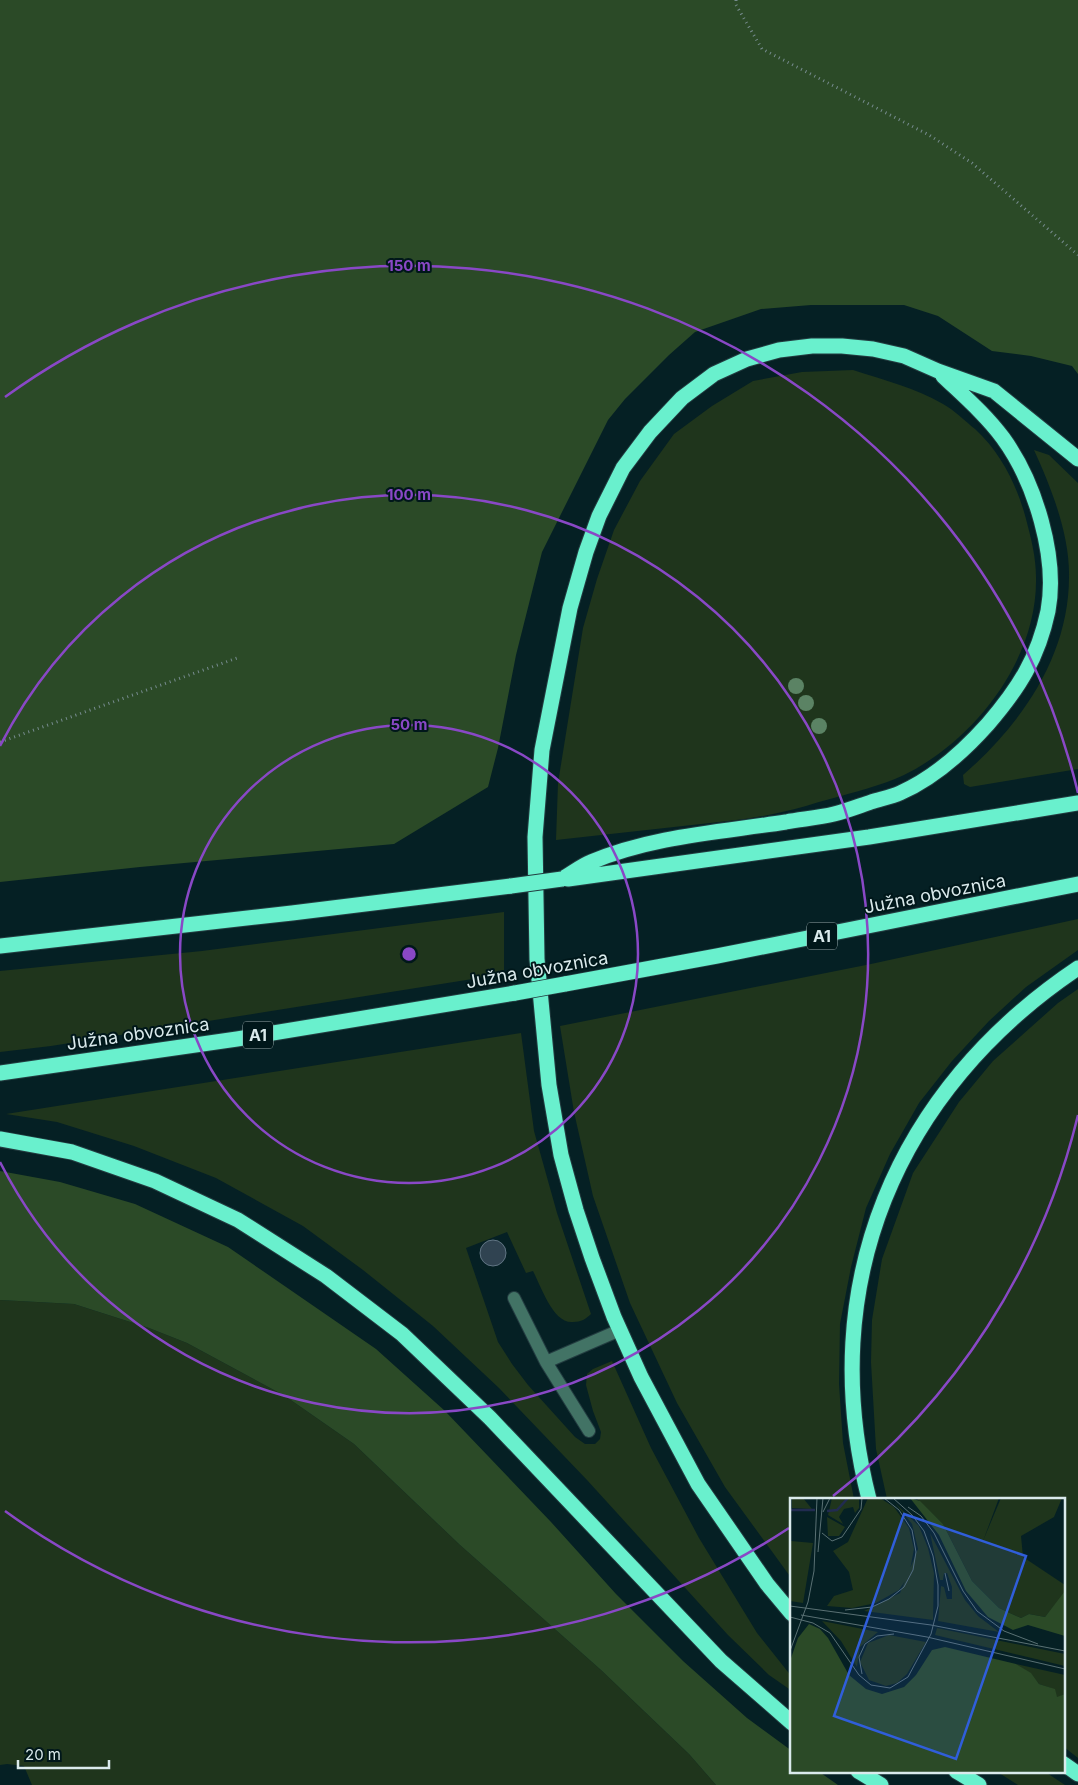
<svg xmlns="http://www.w3.org/2000/svg" width="1078" height="1785" font-family="Inter,sans-serif">
<style>
.green{fill:#1f351c}
.forest{fill:#2b4a27}
.building{fill:#304351;stroke:#617584}
.lines{fill:none;stroke-linecap:round;stroke-linejoin:round}
.minor-casing{stroke:#233c40;stroke-width:14}
.highway-casing{stroke:#233c40;stroke-width:17}
.path{stroke:#778c8f;stroke-width:3;stroke-dasharray:1 4;stroke-linecap:butt}
.minor{stroke:#427365;stroke-width:12}
.highway{stroke:#69f0cd;stroke-width:15}
.highway-bridge-casing{stroke:#233c40;stroke-width:17;stroke-linecap:butt}
.highway-bridge{stroke:#69f0cd;stroke-width:15}
.tree{fill:#5b8364}
.ring{fill:none;stroke:#8948c6;stroke-width:2.5}
.labels{text-anchor:middle;stroke-width:4;stroke-linejoin:round;paint-order:stroke}
.shield{fill:#00171a;stroke:#99abad;stroke-width:1}
.shield-label{font-size:16px;font-weight:bold;fill:#daeaec}
.street-label{font-size:18px;fill:#daeaec;stroke:#00171a}
.inset-river{fill:none;stroke:#212b50;stroke-width:2.5}
.inset-road{fill:none;stroke:#5a7174;stroke-width:1}
.view{fill:#305eda;fill-opacity:0.15;stroke:#305eda;stroke-width:2.5}
.inset-edge{fill:none;stroke:#daeaec;stroke-width:2.5}
.centre{fill:#8948c6;stroke:#00171a;stroke-width:2.5}
.ring-label{font-size:15px;text-anchor:middle;font-weight:bold;fill:#8948c6;stroke:#00171a;stroke-width:4;stroke-linejoin:round;paint-order:stroke}
</style>
<rect width="100%" height="100%" fill="#052024"/>
<path class="green" d="M853 370C884 380 915 388 943 404 954 410 965 421 975 429 1001 453 1017 485 1026 519 1031 538 1036 557 1036 577 1038 659 975 740 904 775 880 786 855 792 830 799 814 803 798 809 782 812 753 819 722 822 692 825 647 830 601 835 556 840L558 783 583 628 597 579 614 530 640 481 674 434 712 406 753 381 802 372Z
M1034 450 1049 455 1078 483V769L970 787 964 784 963 775C1021 725 1069 656 1069 577 1070 535 1051 487 1034 450Z
M504 912V974L51 1046 0 1052V971L202 951Z
M1078 919V950L1026 987 989 1021 952 1061 919 1103 890 1154 866 1208 851 1267 840 1324 839 1384 843 1443 854 1499H792V1579L725 1487 677 1403 630 1303 593 1196 574 1112 560 1026 871 964Z
M1078 989V1758L1064 1747V1499H887L876 1449 871 1362 872 1320 882 1259 913 1173 959 1102 993 1061 1058 1003Z
M521 1033 534 1131 557 1213 591 1314C586 1319 581 1322 573 1322 553 1324 541 1286 533 1271L526 1273 507 1232 466 1248 498 1342 512 1364 528 1385 575 1437 585 1444H595L600 1439 601 1432 593 1411 586 1385 587 1374 593 1369 612 1361 651 1448 699 1538 757 1633 792 1677V1691L769 1675 728 1635 587 1480 499 1388 433 1326 363 1270 303 1226 216 1178 134 1146 57 1122 6 1114Z
M0 1300 74 1304 149 1328 187 1343 285 1396 354 1444 460 1545 601 1670 689 1754 716 1785H32L24 1766 7 1764 0 1765Z
M996 1771H1044L1065 1785H1018Z"/>
<path class="forest" d="M0 0H1078V374L1072 366 1031 356 992 351 938 316 904 305H811L761 309 695 332 669 355 625 399 608 420 542 552 516 655 498 748 488 787 394 844 140 867 0 882Z
M0 1171 60 1182 135 1204 228 1247 376 1349 445 1411 551 1522 616 1594 683 1661 747 1718 792 1751V1771H818L838 1785H716L689 1754 601 1670 460 1545 354 1444 285 1396 187 1343 149 1328 74 1304 0 1300Z"/>
<path class="building" d="M480 1253a13 13 0 1 1 26 0a13 13 0 1 1-26 0Z"/>
<g class="lines">
<g class="minor-casing">
<path id="minor" d="M514 1298 546 1362 589 1431
M546 1362 620 1330"/>
</g>
<g class="highway-casing">
<path id="highway" d="M562 879C571 874 581 866 591 862 652 836 722 832 786 822 802 819 818 818 834 814 846 811 859 806 871 802 880 799 891 797 900 793 934 778 963 752 988 724 1019 688 1038 658 1048 611 1058 557 1035 482 1003 438 986 415 964 396 943 376
M568 879 869 837 1078 803
M0 946 292 913 511 886
M565 984 717 956 1078 884
M0 1073 237 1039 515 993
M0 1139 72 1152 155 1181 238 1220 326 1276 402 1334 490 1418 721 1661 792 1723
M869 1499C814 1285 896 1090 1078 968
M792 1614 767 1584 698 1484 641 1377 614 1317 592 1258 576 1210 561 1155 549 1085 537 959 535 837 542 750 570 608 586 552 599 516 623 468 650 432 682 398 714 374 747 359 779 350 812 346H842L873 349 904 356 938 371 994 391 1078 459
M1064 1764 1078 1774
M858 1771 881 1785
M956 1771 979 1785"/>
</g>
<path class="path" d="M736 0V5L762 49 929 135 972 163 1078 255
M0 742 240 657"/>
<use href="#minor" class="minor"/>
<use href="#highway" class="highway"/>
<g class="highway-bridge-casing">
<path id="highway-bridge" d="M511 886 562 879
M515 993 565 984"/>
</g>
<use href="#highway-bridge" class="highway-bridge"/>
</g>
<g class="tree">
<circle cx="796" cy="686" r="8"/>
<circle cx="806" cy="703" r="8"/>
<circle cx="819" cy="726" r="8"/>
</g>
<g class="ring">
<circle cx="409" cy="954" r="229"/>
<path d="M0 746A459 459 0 1 1 0 1162"/>
<path d="M1078 1115A688 688 0 0 1 833 1496M789 1528A688 688 0 0 1 5 1511M5 397A688 688 0 0 1 1078 793"/>
</g>
<g class="labels">
<g class="shield">
<rect x="807" y="922.5" width="30" height="27" rx="4"/>
<rect x="243" y="1021.5" width="30" height="27" rx="4"/>
</g>
<g class="shield-label">
<text x="822" y="942">A1</text>
<text x="258" y="1041">A1</text>
</g>
<g class="street-label">
<text transform="translate(935 894) rotate(-11)" y="6">Južna obvoznica</text>
<text transform="translate(537 970) rotate(-10)" y="6">Južna obvoznica</text>
<text transform="translate(138 1034) rotate(-8)" y="6">Južna obvoznica</text>
</g>
</g>
<g transform="translate(790 1498)">
<rect width="275" height="275" fill="#052024"/>
<path d="M2 0H13L22 11 2 10ZM42 0H69V10L65 15 63 9 54 11 49 19 53 26 38 17ZM78 0H90L104 9 119 30 124 51 119 77 109 92 86 105 62 110 37 108 44 98 63 92 59 74 43 53 58 44ZM126 0H209L193 43 211 0H272L264 19 231 38 233 59 275 87 274 96 255 119 239 116 231 120 209 110 182 83 153 26ZM105 5 129 28 138 50 144 75 143 122 74 113 110 95 128 51 122 26ZM37 19 55 29 49 38H38ZM140 35 175 102 188 118 209 134 148 123 151 88 154 89 157 101H162V89L157 75H154L153 82H150ZM1 43 23 45 13 105 0 103ZM32 123 88 134 70 149 67 169 51 143ZM147 130 275 156V168L145 137ZM99 137 136 144 117 176 107 185 96 188 79 182 70 164 78 145ZM226 166 275 177V196L267 200 261 190 249 186 241 176Z" fill="#1f351c"/>
<path d="M120 0 130 3 153 26 182 83 209 110 231 120 239 116 255 119 275 93V138L238 127 223 132 198 119 176 93 149 37ZM19 126 30 131 38 140 59 177 76 191 92 196 114 189 126 177 142 152 155 149 226 166 241 175 249 186 265 191 267 199 275 196V275H0V163L8 140Z" fill="#2b4a27"/>
<path class="inset-river" d="M0 12H25M37 13 47 12 58 0"/>
<path class="inset-road" d="M118 9 131 18 144 35 173 93 187 113 214 133 248 146M33 14 40 0M32 35 42 43 52 39 71 11 72 0M28 54 33 0M155 75 159 93M0 108 141 127 275 153M55 112 82 109 99 101 114 89 123 72 126 54 122 32 109 12 94 0M11 117 137 139 275 171M0 119 23 125 40 135 69 177 81 187 100 190 118 179 141 136 148 108V87L143 58 134 33 122 17 103 0M0 153 18 104 24 73 27 0M72 176 69 159 75 146 87 138 104 136"/>
<path class="view" d="M114 16 236 58 166 261 44 218Z"/>
<rect width="275" height="275" class="inset-edge"/>
</g>
<circle cx="409" cy="954" r="8" class="centre"/>
<g class="ring-label">
<text x="409" y="271">150 m</text>
<text x="409" y="500">100 m</text>
<text x="409" y="730">50 m</text>
</g>
<path d="M18 1760v8h91v-8" fill="none" stroke="#daeaec" stroke-width="2.5"/>
<text x="25" y="1760" font-size="15" fill="#daeaec" stroke="#00171a" stroke-width="4" paint-order="stroke">20 m</text>
</svg>
